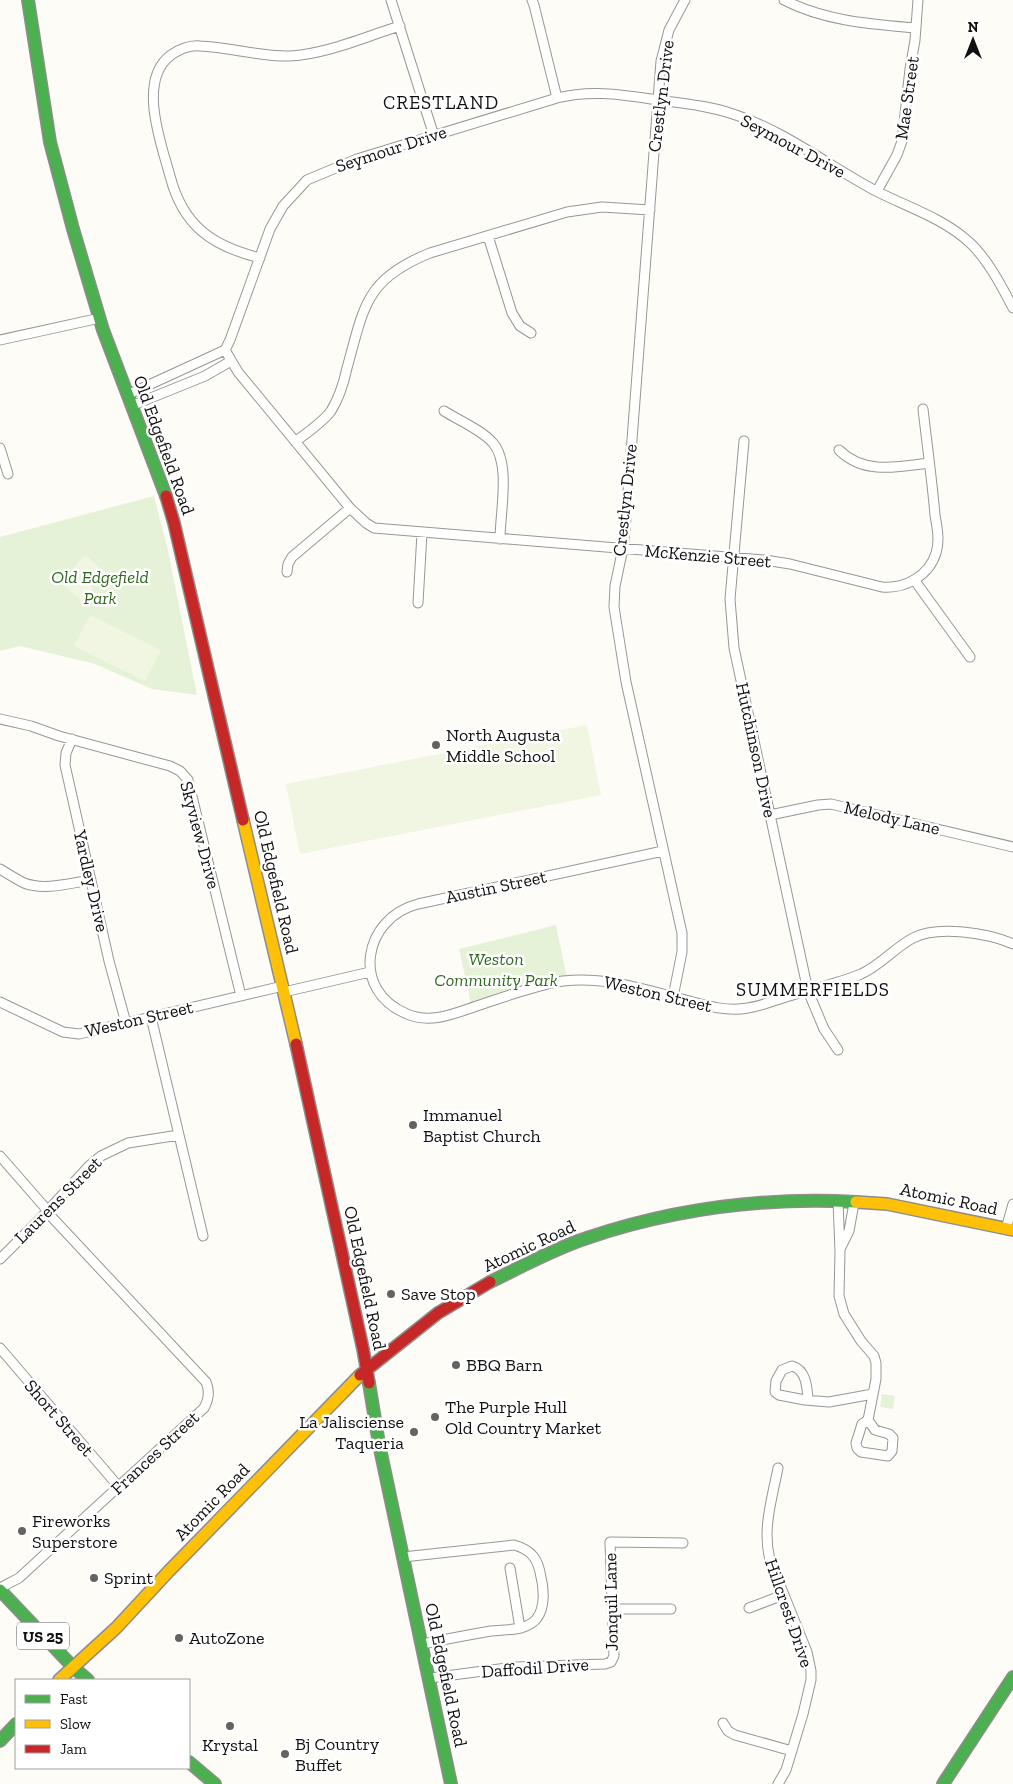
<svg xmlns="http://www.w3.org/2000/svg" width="1013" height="1784" font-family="'Zilla Slab',serif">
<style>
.green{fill:#e6f2d7}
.pitch{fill:#f0f6e1}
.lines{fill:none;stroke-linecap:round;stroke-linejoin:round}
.street-casing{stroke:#979795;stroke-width:11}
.fast-casing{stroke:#8e8d8b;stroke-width:14}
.slow-casing{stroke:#8e8d8b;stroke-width:14}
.jam-casing{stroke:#8e8d8b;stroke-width:14}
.street{stroke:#fffffe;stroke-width:9}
.fast{stroke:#4caf50;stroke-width:11}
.slow{stroke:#ffc107;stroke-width:11}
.jam{stroke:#c62828;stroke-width:11}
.poi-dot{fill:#646362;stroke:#fff;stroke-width:2}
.labels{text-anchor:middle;stroke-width:5;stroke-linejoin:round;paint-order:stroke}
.shield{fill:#fff;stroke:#585858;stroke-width:1}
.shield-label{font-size:16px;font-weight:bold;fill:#111}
.street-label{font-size:18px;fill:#111;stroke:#fff}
.park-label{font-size:18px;font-style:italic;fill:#2f6920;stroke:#fff}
.poi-label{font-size:18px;fill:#111;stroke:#fff;text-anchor:start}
.neighbourhood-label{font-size:19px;letter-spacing:1px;fill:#111;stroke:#fff}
</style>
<rect width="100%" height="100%" fill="#fdfcf7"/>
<path class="green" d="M154 496 167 546 197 695 152 689 95 664 20 646 0 651V537Z
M556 925 567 978 472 1008 459 949Z
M882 1394 895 1396 893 1409 880 1407Z"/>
<path class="pitch" d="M85 555 106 573 95 586 74 568Z
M72 570 93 588 82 601 61 583Z
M90 615 161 650 145 681 74 646Z
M587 725 601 795 300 854 286 784Z"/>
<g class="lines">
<g class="street-casing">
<path id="street" d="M391 0 434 136
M532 0 534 5 557 98
M784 0C825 21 870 24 916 28
M877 191 897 155 902 141 910 69 915 40 918 0
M488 236 512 313 520 326 531 333
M260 258C212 246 183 226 170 176 161 143 137 80 171 55 180 49 189 45 200 46 230 47 260 57 290 56 327 54 364 37 400 26
M0 340 100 318
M127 395 225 350
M131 406 205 376 231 361
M923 409C927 444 932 480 935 515 937 527 940 541 936 553 929 576 905 589 882 587L790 564 765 560 374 528 366 523 350 508 238 372 225 350 230 340 270 229 283 206 307 180 357 159 557 98C589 90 618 94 651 99 678 103 707 105 733 114 785 131 829 166 876 191 907 207 943 218 969 242 987 258 1002 287 1013 308
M444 411C458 420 482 430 493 443 511 464 500 512 500 539
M296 441C308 432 322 423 331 411 339 398 344 382 347 368 364 307 365 279 430 253L567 212 602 207 650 210
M744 441 730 599 734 648 808 991 824 1029 838 1050
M0 448 8 474
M839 450C864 475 898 467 929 463
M287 572 288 564 292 557 350 508
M915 581 970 657
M418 603 422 533
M0 719 31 726 59 736 170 766 180 771 188 780 241 996
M72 739 66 753 65 765 109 961 126 1023
M770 815 818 805 831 804 1013 847
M663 851 418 904C363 918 350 991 407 1014 428 1023 448 1016 468 1009 496 1000 534 985 563 981 604 976 643 989 682 999 704 1005 725 1012 748 1008 761 1006 773 1001 786 997 811 989 837 984 861 974 881 965 894 948 913 938 938 925 988 933 1013 944
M0 869C8 874 16 879 24 883 45 891 70 883 91 880
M284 992 370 972
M673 997 682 952V933L626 682 614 607 615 586 623 548 626 518 661 61 669 30 685 0
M0 1002 63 1032 79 1034 283 986
M151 1017 203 1236
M0 1156 48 1211
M838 1201 840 1251 839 1296 844 1314 861 1341 874 1356 876 1363V1379L868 1420
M1006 1229 1013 1204
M840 1249 849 1231 854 1203
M0 1259 40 1219 89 1166 101 1156 128 1143 179 1135
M0 1348 119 1487
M792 1366C806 1370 807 1386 808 1399L805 1400 779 1395 775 1392 776 1381 782 1370Z
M805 1400 829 1402 873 1394
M868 1420 875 1430 889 1434 893 1438 892 1451 888 1456 861 1452 857 1448 856 1443 862 1424Z
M778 1468C772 1499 762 1529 770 1560L807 1652 811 1671V1680L803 1714 786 1770 778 1784
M403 1557 514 1545C532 1550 538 1559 541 1577 544 1589 545 1608 537 1618 534 1623 527 1626 521 1628 511 1630 501 1630 491 1631 468 1635 446 1639 423 1644
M510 1568 520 1628
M0 1588 19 1578 204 1408C209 1399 210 1391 206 1382L47 1212
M749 1608 783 1595
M613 1609H671
M430 1678 514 1667 605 1664 611 1662 614 1656 610 1542 683 1543
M723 1723 728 1731 735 1735 792 1751"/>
</g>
<g class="fast-casing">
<path id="fast" d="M28 0 50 142 73 229 103 330 166 496
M490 1282C521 1267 553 1249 587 1238 673 1209 765 1197 856 1202
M369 1383 379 1444 451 1784
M0 1590 73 1667 88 1680
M0 1741 16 1724
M189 1762 215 1784
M943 1784 1013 1677"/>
</g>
<g class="slow-casing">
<path id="slow" d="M243 820 296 1044
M856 1202 887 1204 1013 1230
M59 1680 116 1628 169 1571 360 1375"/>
</g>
<g class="jam-casing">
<path id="jam" d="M166 496 174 523 243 820
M296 1044 363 1349 369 1383
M360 1375 438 1313 490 1282"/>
</g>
<use href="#street" class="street"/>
<use href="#fast" class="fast"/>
<use href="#slow" class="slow"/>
<use href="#jam" class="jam"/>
</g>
<g class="poi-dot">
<circle cx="436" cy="745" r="5"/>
<circle cx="413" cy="1125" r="5"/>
<circle cx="391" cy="1294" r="5"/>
<circle cx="456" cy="1365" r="5"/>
<circle cx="435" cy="1417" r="5"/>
<circle cx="414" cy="1432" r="5"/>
<circle cx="22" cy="1531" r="5"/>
<circle cx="94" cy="1578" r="5"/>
<circle cx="179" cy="1638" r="5"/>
<circle cx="230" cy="1726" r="5"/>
<circle cx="285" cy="1754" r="5"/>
</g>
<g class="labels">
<rect class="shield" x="17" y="1622.5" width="52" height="27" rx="4"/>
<g class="shield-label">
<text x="43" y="1642">US 25</text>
</g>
<g class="street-label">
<text transform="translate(661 96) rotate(-83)" y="6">Crestlyn Drive</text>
<text transform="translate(907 98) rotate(-82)" y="6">Mae Street</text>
<text transform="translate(793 146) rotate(28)" y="6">Seymour Drive</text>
<text transform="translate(391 149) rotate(-18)" y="6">Seymour Drive</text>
<text transform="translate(164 445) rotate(70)" y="6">Old Edgefield Road</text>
<text transform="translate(625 500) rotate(-84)" y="6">Crestlyn Drive</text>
<text transform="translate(708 556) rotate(5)" y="6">McKenzie Street</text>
<text transform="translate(756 750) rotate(78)" y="6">Hutchinson Drive</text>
<text transform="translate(892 818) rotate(13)" y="6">Melody Lane</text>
<text transform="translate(200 835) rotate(75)" y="6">Skyview Drive</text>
<text transform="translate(91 881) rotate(77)" y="6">Yardley Drive</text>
<text transform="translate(276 882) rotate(77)" y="6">Old Edgefield Road</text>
<text transform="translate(496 887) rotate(-12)" y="6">Austin Street</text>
<text transform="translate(658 994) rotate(13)" y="6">Weston Street</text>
<text transform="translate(139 1019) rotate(-13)" y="6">Weston Street</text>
<text transform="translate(949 1199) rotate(12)" y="6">Atomic Road</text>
<text transform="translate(58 1200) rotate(-45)" y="6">Laurens Street</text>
<text transform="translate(529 1246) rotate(-25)" y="6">Atomic Road</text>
<text transform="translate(365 1278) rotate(78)" y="6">Old Edgefield Road</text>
<text transform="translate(59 1418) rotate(49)" y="6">Short Street</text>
<text transform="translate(155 1453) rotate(-43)" y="6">Frances Street</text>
<text transform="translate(212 1502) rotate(-46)" y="6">Atomic Road</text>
<text transform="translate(611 1602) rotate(-91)" y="6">Jonquil Lane</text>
<text transform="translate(789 1613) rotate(71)" y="6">Hillcrest Drive</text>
<text transform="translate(535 1668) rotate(-4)" y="6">Daffodil Drive</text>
<text transform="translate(446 1675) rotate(78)" y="6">Old Edgefield Road</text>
</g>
<g class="park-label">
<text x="100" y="583">Old Edgefield<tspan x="100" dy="21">Park</tspan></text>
<text x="496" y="965">Weston<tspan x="496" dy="21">Community Park</tspan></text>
</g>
<g class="poi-label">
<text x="446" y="741">North Augusta<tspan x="446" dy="21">Middle School</tspan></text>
<text x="423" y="1121">Immanuel<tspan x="423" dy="21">Baptist Church</tspan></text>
<text x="401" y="1300">Save Stop</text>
<text x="466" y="1371">BBQ Barn</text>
<text x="445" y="1413">The Purple Hull<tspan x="445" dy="21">Old Country Market</tspan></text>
<text x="404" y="1428" text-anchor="end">La Jalisciense<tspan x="404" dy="21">Taqueria</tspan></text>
<text x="32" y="1527">Fireworks<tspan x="32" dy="21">Superstore</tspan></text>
<text x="104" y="1584">Sprint</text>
<text x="189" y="1644">AutoZone</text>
<text x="295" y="1750">Bj Country<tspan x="295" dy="21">Buffet</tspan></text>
<text x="230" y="1751" text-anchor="middle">Krystal</text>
</g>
<g class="neighbourhood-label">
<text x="441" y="109">CRESTLAND</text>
<text x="813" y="996">SUMMERFIELDS</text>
</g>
</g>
<rect x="15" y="1679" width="175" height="90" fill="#ffffff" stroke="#a0a0a0"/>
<rect x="25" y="1695" width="25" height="8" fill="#4caf50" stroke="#a0a0a0"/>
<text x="60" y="1704" font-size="15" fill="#111111">Fast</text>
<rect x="25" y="1720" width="25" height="8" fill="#ffc107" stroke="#a0a0a0"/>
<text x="60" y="1729" font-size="15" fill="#111111">Slow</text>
<rect x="25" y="1745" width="25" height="8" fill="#c62828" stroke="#a0a0a0"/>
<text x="60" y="1754" font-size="15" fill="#111111">Jam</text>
<g transform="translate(973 40)" stroke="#ffffff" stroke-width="4" paint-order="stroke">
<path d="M0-4L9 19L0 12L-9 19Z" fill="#111111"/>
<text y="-8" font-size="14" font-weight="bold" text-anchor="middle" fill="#111111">N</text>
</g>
</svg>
